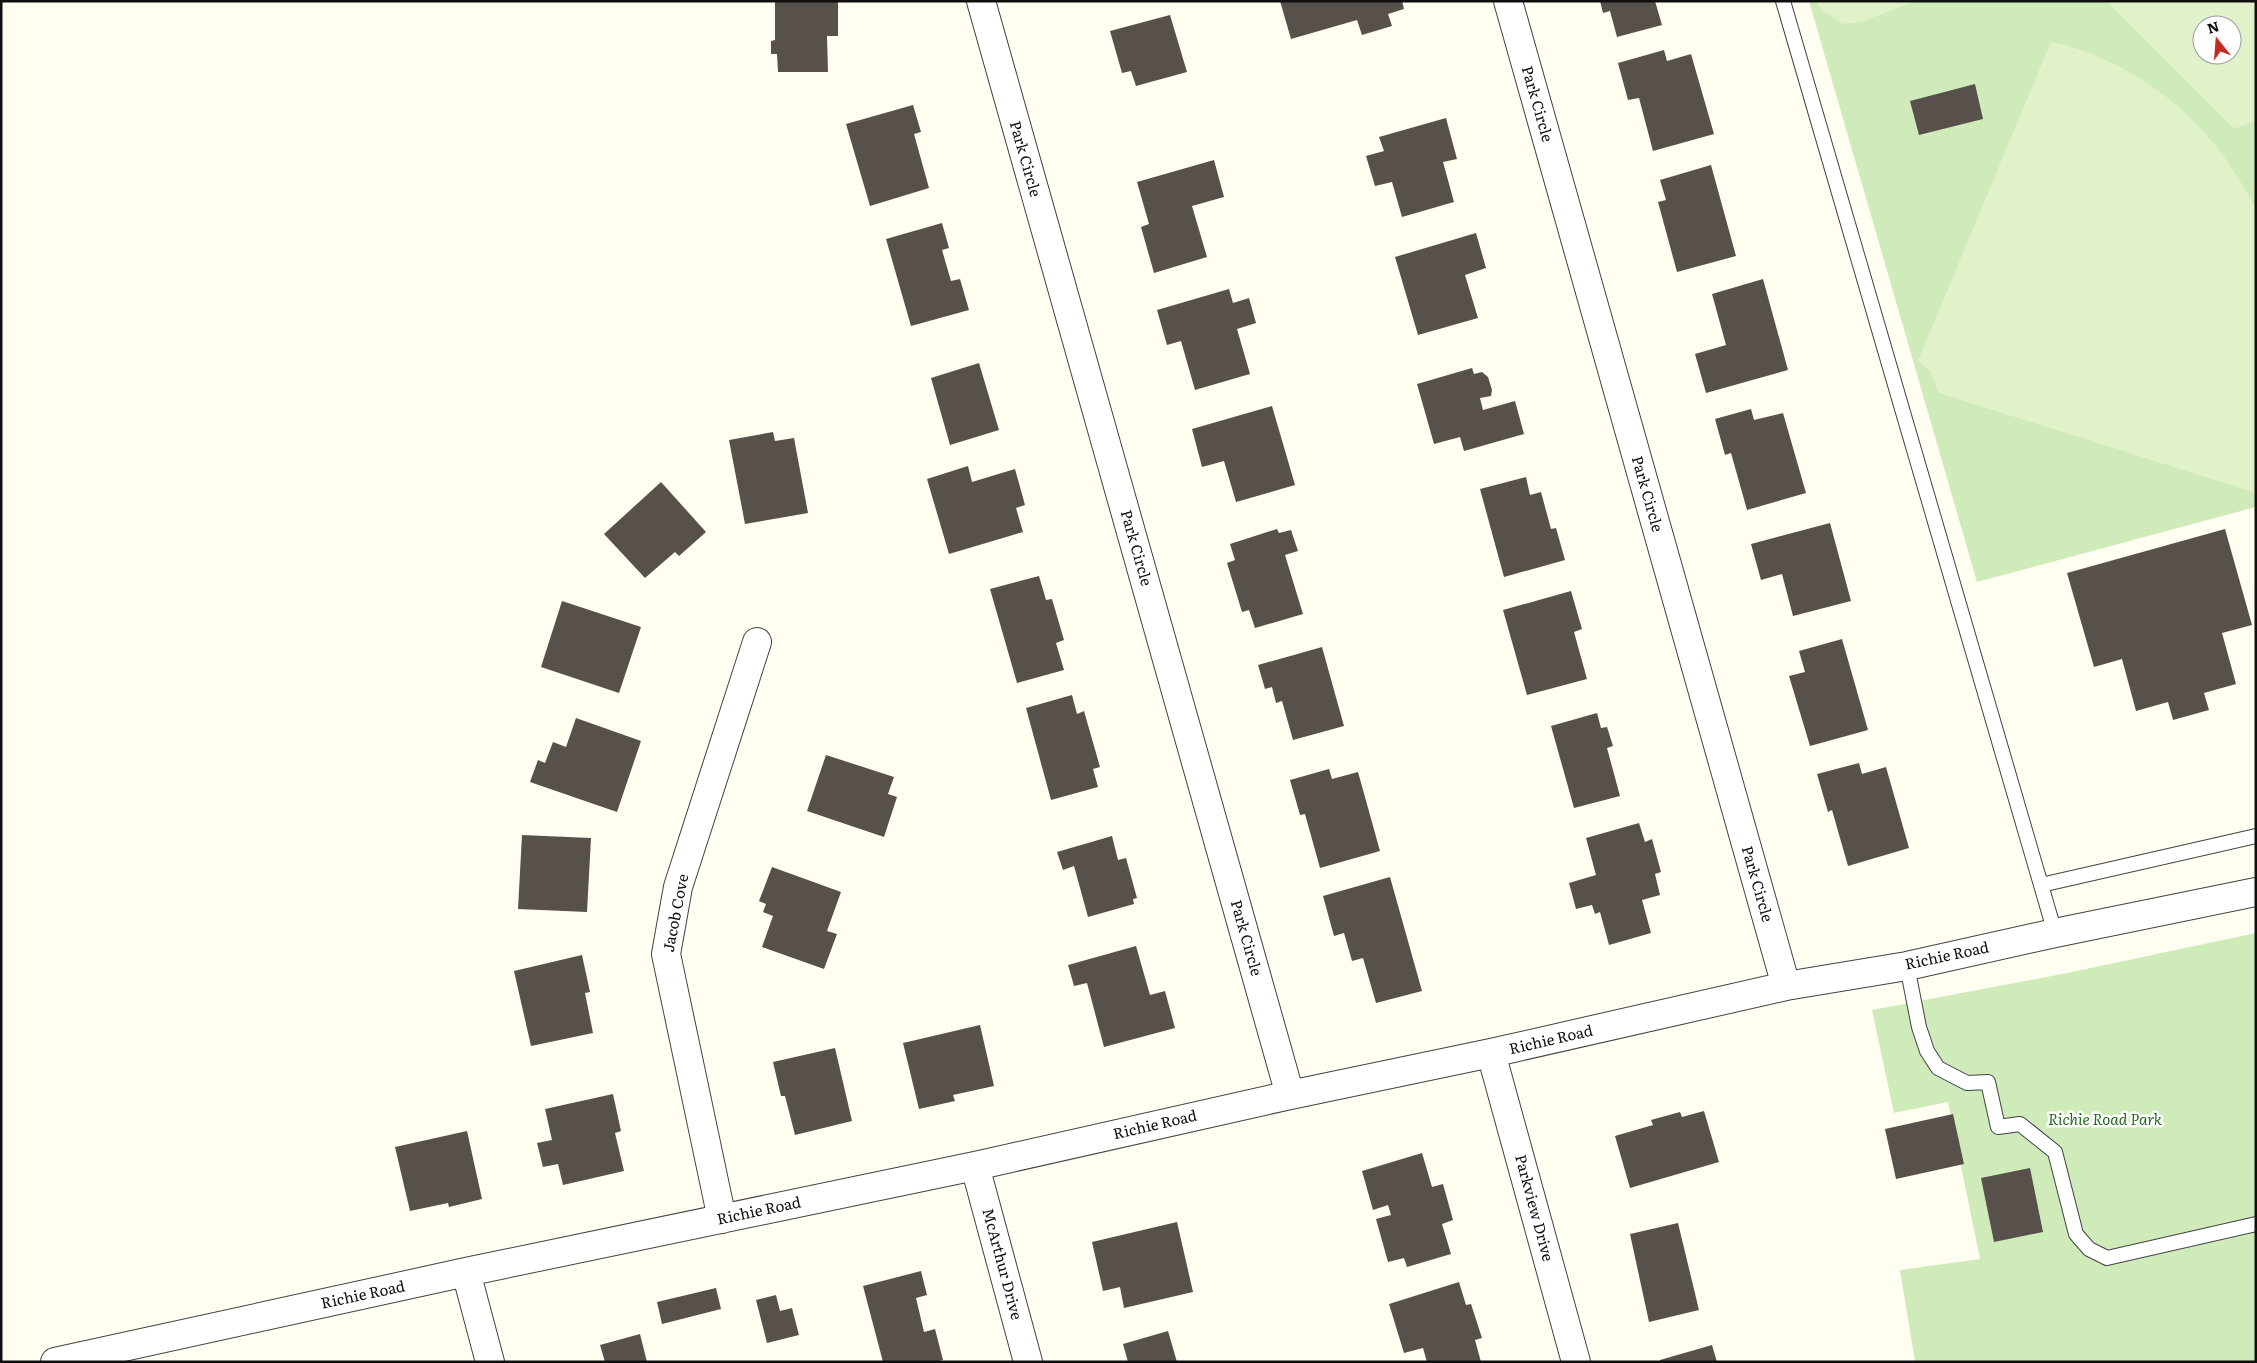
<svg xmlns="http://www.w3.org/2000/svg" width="2257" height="1363" font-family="Literata,serif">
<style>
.grass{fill:#cfebb9;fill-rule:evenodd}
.pitch{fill:#e1f2cb;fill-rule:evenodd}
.building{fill:#58514b}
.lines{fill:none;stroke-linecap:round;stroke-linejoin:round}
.lane-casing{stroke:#424242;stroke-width:16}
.street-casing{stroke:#424242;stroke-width:30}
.lane{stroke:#fff;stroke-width:14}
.street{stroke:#fff;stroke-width:28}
.labels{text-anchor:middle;stroke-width:5;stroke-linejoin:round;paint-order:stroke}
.street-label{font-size:15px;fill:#0f0f0f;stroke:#fff}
.park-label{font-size:15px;font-style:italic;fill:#266a1c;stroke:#fff}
</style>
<rect width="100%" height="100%" fill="#fffef1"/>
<path class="grass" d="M1809 1H2256V507L1977 582ZM2202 25H2232V55H2202Z
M2256 933V1362H1915L1900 1270 1980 1259 1948 1102 1894 1113 1872 1010 2067 973Z"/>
<path class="pitch" d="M1816 1H1915L1861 22 1843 24 1823 11Z
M2106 1H2256V120L2234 129ZM2202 25H2232V55H2202Z
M2051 42C2127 58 2196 109 2236 175 2243 186 2251 197 2255 208 2257 218 2256 263 2256 277 2256 349 2256 421 2256 493L1939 393 1931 372 1918 361Z"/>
<path class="building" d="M775 1H838V36H827L828 72H778L777 54H771V41L775 40Z
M1280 1H1402L1404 9 1388 14 1392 26 1362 35 1357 20 1291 39Z
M1600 1H1655L1662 25 1617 37 1610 11 1603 13Z
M1170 15 1187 72 1136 86 1131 71 1122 73 1110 31Z
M1664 50 1667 61 1691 54 1714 134 1653 151 1639 98 1628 100 1618 63Z
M1975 84 1983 119 1919 135 1910 101Z
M913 105 921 132 914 134 929 188 870 206 846 124Z
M1446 118 1457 159 1443 162 1454 202 1402 217 1392 182 1375 186 1366 156 1384 151 1379 137Z
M1214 160 1224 197 1192 206 1207 257 1154 273 1141 227 1149 224 1137 182Z
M1711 165 1736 256 1677 272 1658 202 1666 200 1660 180Z
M942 223 949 248 942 250 951 281 960 279 969 310 911 326 886 239Z
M1476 233 1486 268 1465 275 1478 318 1418 335 1395 257Z
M1763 279 1788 370 1706 393 1695 354 1726 345 1712 294Z
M1229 289 1233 303 1249 298 1256 323 1237 329 1250 374 1195 390 1181 341 1167 345 1157 310Z
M979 363 999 430 950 445 931 378Z
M1472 368 1474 374 1482 372 1488 377 1492 390 1491 396 1480 398 1483 410 1515 401 1524 434 1464 451 1460 437 1434 444 1417 384Z
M1272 406 1295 485 1236 502 1224 461 1202 467 1192 429Z
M1751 409 1754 420 1783 413 1806 493 1747 510 1731 453 1725 455 1715 419Z
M773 432 775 441 794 438 808 513 745 524 729 440Z
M968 466 972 482 1015 469 1025 505 1016 508 1023 532 949 554 927 479Z
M1526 477 1530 495 1541 492 1551 529 1556 528 1565 560 1504 577 1480 489Z
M661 482 706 532 679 556 675 552 645 578 604 534Z
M1830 523 1851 601 1793 616 1782 574 1761 580 1751 544Z
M1277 529 1279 533 1291 530 1298 551 1285 555 1303 614 1255 628 1249 610 1242 612 1227 563 1235 560 1230 544Z
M2225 529 2252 625 2222 633 2236 684 2204 693 2209 710 2173 720 2168 702 2136 711 2122 659 2094 667 2067 573Z
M1039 576 1046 600 1052 599 1064 640 1056 643 1064 670 1017 683 990 589Z
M1571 591 1582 629 1574 632 1587 679 1527 695 1503 610Z
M562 601 641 627 619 693 541 667Z
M1842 639 1868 730 1810 746 1789 676 1805 672 1799 651Z
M1322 647 1344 726 1293 740 1282 701 1276 703 1272 687 1265 689 1258 665Z
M1072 695 1077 714 1084 711 1100 767 1093 769 1098 787 1051 800 1026 708Z
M1597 713 1601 728 1607 727 1613 746 1607 748 1620 796 1574 808 1551 726Z
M576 718 641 741 617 812 530 782 538 760 545 763 553 742 566 747Z
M826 755 894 777 888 794 897 797 884 837 807 811Z
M1859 763 1862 774 1886 767 1909 848 1848 866 1832 810 1828 812 1817 774Z
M1329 769 1332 779 1358 772 1380 851 1320 868 1305 814 1300 815 1290 780Z
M1639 823 1645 842 1652 839 1661 872 1655 874 1660 895 1642 900 1651 933 1609 945 1600 912 1595 914 1592 905 1576 909 1569 883 1596 875 1586 838Z
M522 835 591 838 587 912 518 909Z
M1112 836 1118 860 1126 858 1137 898 1133 899 1134 904 1088 917 1074 866 1063 870 1057 852Z
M772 867 841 892 827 931 837 934 824 969 762 947 773 916 763 912 766 904 759 901Z
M1390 877 1422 991 1376 1003 1363 958 1352 961 1344 933 1334 936 1323 896Z
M1136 946 1150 995 1165 991 1175 1028 1104 1047 1087 983 1074 986 1068 965Z
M582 955 590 992 585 993 593 1033 531 1046 514 971Z
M980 1025 994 1086 953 1095 955 1101 919 1109 903 1043Z
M835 1048 852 1121 795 1135 785 1096H781L773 1062Z
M613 1094 621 1131 615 1133 624 1171 563 1185 558 1164 543 1167 537 1143 552 1140 545 1109Z
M1704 1111 1719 1162 1630 1188 1615 1136 1653 1125 1651 1120 1680 1112 1682 1117Z
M1953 1114 1964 1164 1896 1179 1885 1129Z
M467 1131 482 1199 449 1207 448 1203 410 1211 395 1147Z
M1422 1153 1432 1187 1443 1184 1453 1220 1442 1224 1451 1254 1407 1267 1404 1258 1388 1262 1376 1219 1391 1215 1388 1205 1373 1210 1362 1171Z
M2030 1168 2043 1232 1994 1242 1981 1178Z
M1177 1222 1193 1292 1124 1308 1120 1287 1103 1291 1092 1242Z
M1678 1223 1699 1310 1649 1322 1630 1234Z
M921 1271 927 1295 916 1298 924 1332 935 1329 943 1360 934 1362H883L863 1286Z
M1459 1282 1466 1305 1471 1304 1482 1338 1475 1340 1481 1362H1427L1423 1348 1404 1353 1389 1304Z
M716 1288 721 1309 662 1324 657 1302Z
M776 1295 780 1311 792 1308 799 1335 767 1343 756 1300Z
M1168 1331 1177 1362H1128L1123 1344Z
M640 1334 647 1362H605L600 1345Z
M1712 1345 1717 1362H1660V1360Z"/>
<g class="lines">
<g class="lane-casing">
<path id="lane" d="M1783 1 2055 933
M2041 885 2256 836
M1907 966 1919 1027 1927 1051 1938 1068 1967 1083 1988 1082 1998 1127 2020 1124 2055 1152 2076 1234 2089 1249 2107 1258 2256 1224"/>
</g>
<g class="street-casing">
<path id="street" d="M981 1 1290 1095
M1508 1 1786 986
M1491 1053 1576 1362
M975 1166 1028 1362
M722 1219 666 954 678 887 757 642
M466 1272 490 1362
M55 1362 466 1272 975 1166 1290 1095 1491 1053 1786 986 1907 966 2055 933 2256 892"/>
</g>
<use href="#lane" class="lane"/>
<use href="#street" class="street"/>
</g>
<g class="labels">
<g class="street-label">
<text transform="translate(1537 104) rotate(74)" y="5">Park Circle</text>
<text transform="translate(1025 159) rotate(74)" y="5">Park Circle</text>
<text transform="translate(1647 494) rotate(74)" y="5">Park Circle</text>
<text transform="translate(1136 548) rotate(74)" y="5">Park Circle</text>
<text transform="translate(1757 884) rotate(74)" y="5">Park Circle</text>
<text transform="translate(676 913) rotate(-79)" y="5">Jacob Cove</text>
<text transform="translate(1246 938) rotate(74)" y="5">Park Circle</text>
<text transform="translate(1947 956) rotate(-12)" y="5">Richie Road</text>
<text transform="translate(1551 1040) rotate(-13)" y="5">Richie Road</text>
<text transform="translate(1155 1125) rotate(-13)" y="5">Richie Road</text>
<text transform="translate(1534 1208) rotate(75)" y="5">Parkview Drive</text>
<text transform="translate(759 1211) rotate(-12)" y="5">Richie Road</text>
<text transform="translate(1002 1264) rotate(75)" y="5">McArthur Drive</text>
<text transform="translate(363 1295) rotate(-12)" y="5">Richie Road</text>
</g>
<g class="park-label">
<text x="2105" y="1125">Richie Road Park</text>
</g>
</g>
<rect width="2257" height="1363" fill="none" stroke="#0f0f0f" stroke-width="5"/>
<g transform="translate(2217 40) rotate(343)"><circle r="24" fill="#ffffff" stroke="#9f9f9f"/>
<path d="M0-4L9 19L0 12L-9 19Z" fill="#c42922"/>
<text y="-8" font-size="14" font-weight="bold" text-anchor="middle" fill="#0f0f0f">N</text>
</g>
</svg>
